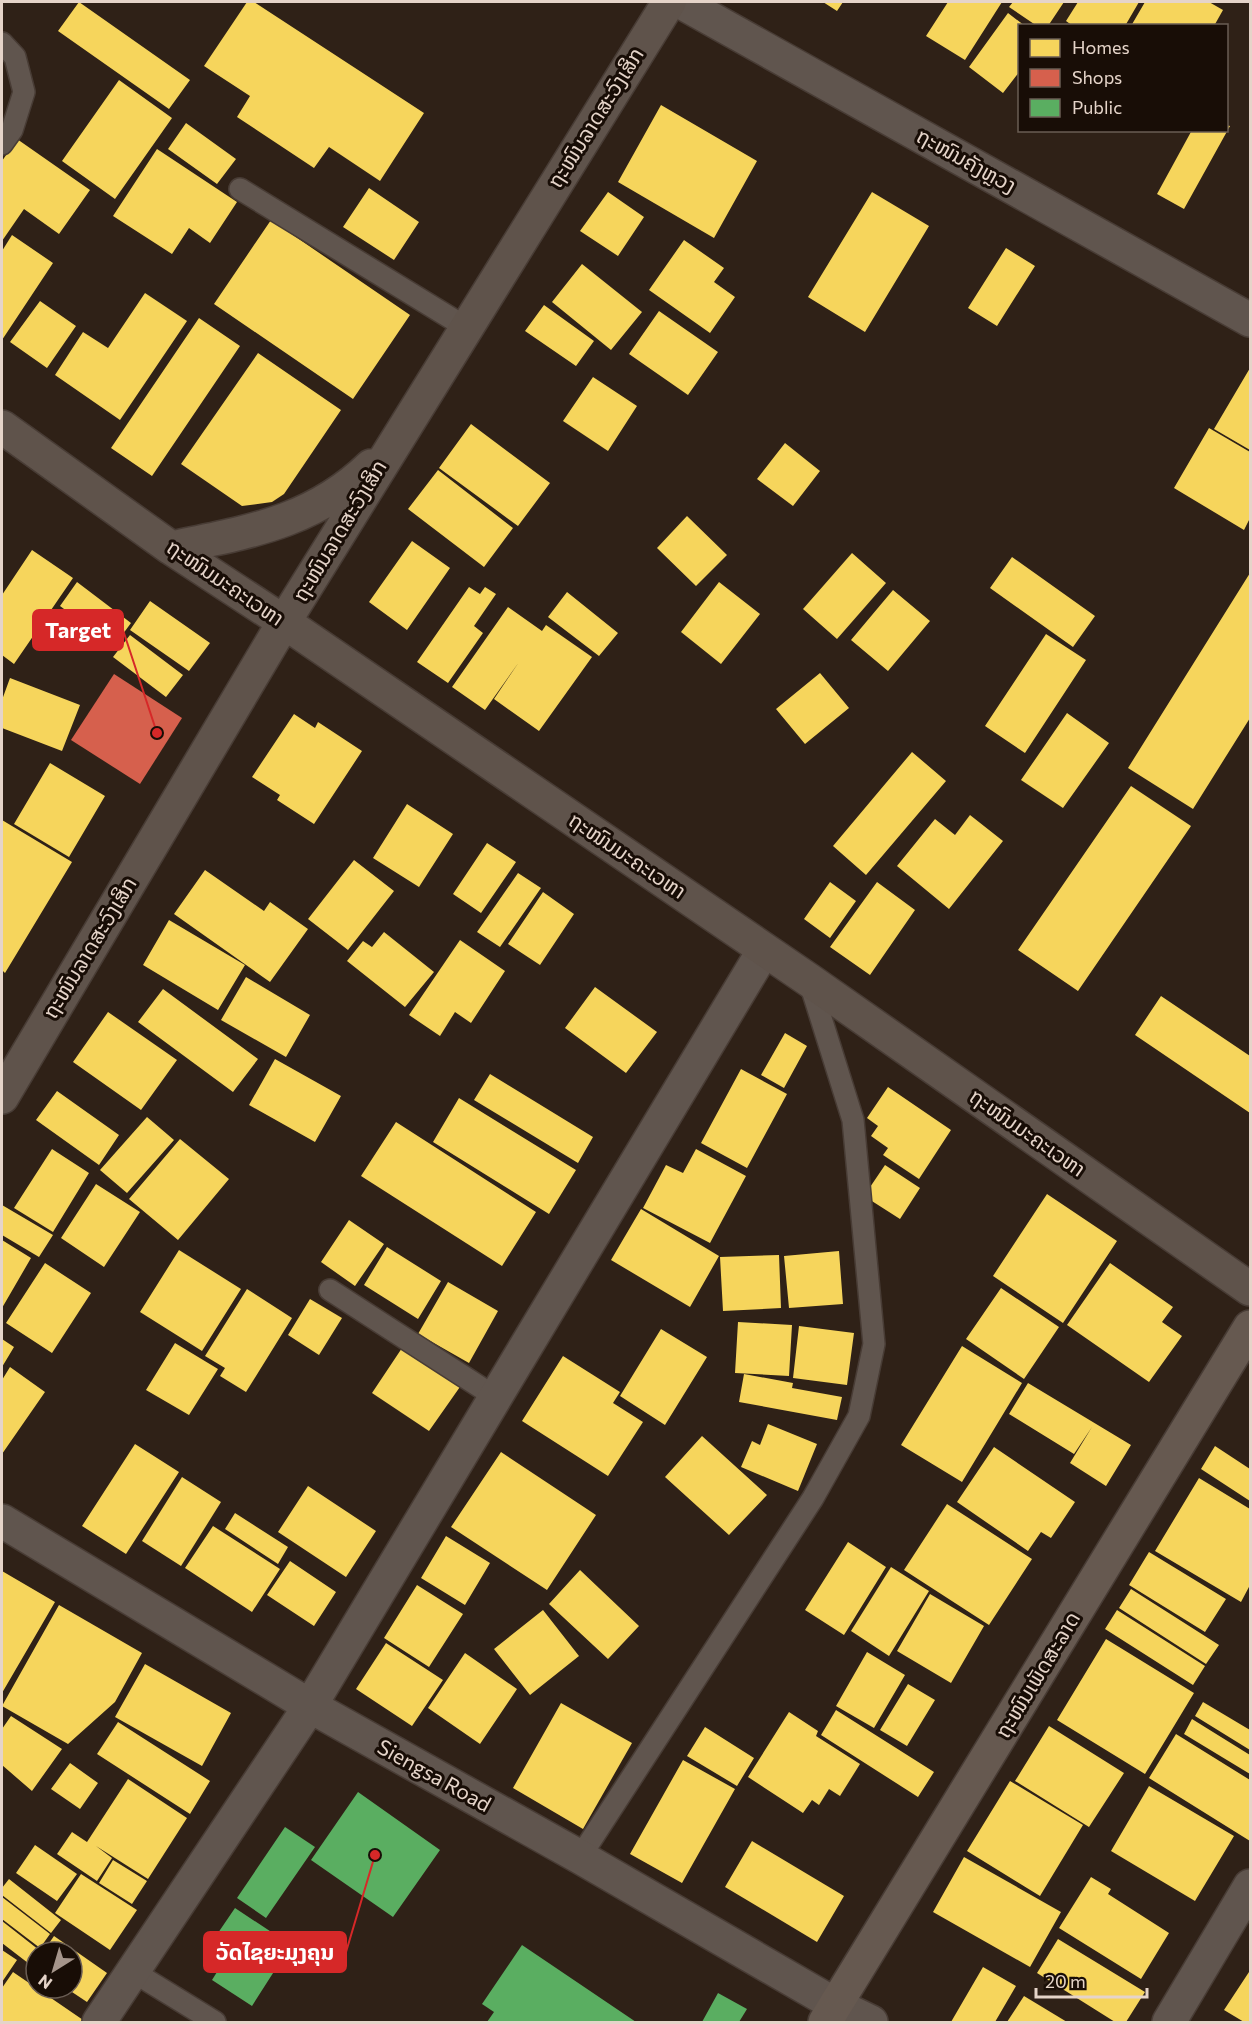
<svg xmlns="http://www.w3.org/2000/svg" width="1252" height="2024" font-family="Commissioner,'Noto Sans Lao',sans-serif">
<style>
.homes{fill:#f6d55c}
.shops{fill:#d6604d}
.public{fill:#5aae61}
.lines{fill:none;stroke-linecap:round;stroke-linejoin:round}
.lane-casing{stroke:#483c35;stroke-width:24}
.street-casing{stroke:#483c35;stroke-width:36}
.secondary-casing{stroke:#483c35;stroke-width:36}
.primary-casing{stroke:#483c35;stroke-width:36}
.lane{stroke:#60554e;stroke-width:21}
.street{stroke:#60554e;stroke-width:33}
.secondary{stroke:#5f534b;stroke-width:33}
.primary{stroke:#665950;stroke-width:33}
.labels{text-anchor:middle;stroke-width:6;stroke-linejoin:round;paint-order:stroke}
.street-label{font-size:21px;fill:#e5d4c9;stroke:#180d06}
.leader{fill:none;stroke:#d62828;stroke-width:2}
.callout-dot{fill:#d62828;stroke:#180d06;stroke-width:2}
.callout{fill:#d62828;stroke:#d62828;stroke-width:2}
.callout-label{font-size:22px;text-anchor:middle;font-weight:bold;fill:#fff}
</style>
<rect width="100%" height="100%" fill="#2f2117"/>
<path class="homes" d="M79 2 190 80 169 109 58 31Z
M247 2H254L424 113 380 181 329 147 314 168 237 117 250 96 204 66Z
M823 2H843L837 11Z
M948 2H1002L965 60 926 36Z
M1013 2H1064L1048 26H1037L1009 7Z
M1078 2H1139L1125 26H1073L1066 21Z
M1145 2H1209L1223 10 1214 26H1131Z
M1008 13 1025 26H1020V71L1003 93 969 67Z
M119 80 172 118 115 199 62 161Z
M661 105 757 161 714 238 618 182Z
M186 123 236 159 217 184 168 149Z
M1226 125 1230 126 1184 209 1157 194 1192 130H1226Z
M17 139 90 190 59 234 24 209 2 241V161Z
M157 149 237 202 210 243 189 228 172 254 113 216Z
M369 188 419 222 394 260 343 227Z
M608 192 644 217 618 256 580 231Z
M872 192 929 226 865 332 808 297Z
M271 220 410 315 353 399 214 304Z
M12 235 53 263 2 340V251Z
M684 240 724 268 714 282 735 297 710 333 649 290Z
M1006 248 1035 266 997 326 968 308Z
M582 264 642 312 611 350 552 302Z
M145 293 187 321 120 420 55 375 83 332 108 348Z
M40 301 76 326 47 368 10 342Z
M544 305 594 341 576 366 525 331Z
M659 311 718 352 688 395 629 354Z
M199 318 240 346 152 476 111 448Z
M258 353 341 410 284 494 272 502 242 506 181 464Z
M1250 368V450L1214 429Z
M593 377 637 406 608 451 563 421Z
M471 424 550 483 518 526 439 468Z
M1209 428 1250 452V518L1244 530 1174 488Z
M785 443 820 471 793 506 757 479Z
M438 470 513 528 484 567 408 509Z
M687 516 727 555 696 586 657 548Z
M412 541 450 568 407 630 369 602Z
M32 550 73 578 14 664 2 655V595Z
M852 553 886 583 837 639 803 609Z
M1012 557 1095 616 1073 647 990 588Z
M1250 573V718L1193 809 1128 768Z
M77 582 131 623 114 646 60 606Z
M719 582 760 614 721 664 681 632Z
M469 587 480 594 485 587 496 594 474 626 483 633 448 683 417 662Z
M893 590 930 621 888 671 851 640Z
M567 592 618 633 599 656 548 617Z
M150 601 210 643 189 671 130 630Z
M508 607 542 631 546 625 592 657 539 731 494 699 519 662 485 710 452 687Z
M1046 634 1086 660 1025 753 985 726Z
M130 635 183 675 166 697 113 657Z
M820 673 849 708 805 744 776 709Z
M10 678 80 705 62 751 2 728V700Z
M1067 713 1109 743 1063 808 1021 780Z
M294 714 315 728 318 722 362 751 314 824 277 800 280 795 252 777Z
M912 752 946 781 866 875 833 846Z
M50 763 105 796 69 857 14 824Z
M1131 786 1191 826 1078 991 1018 950Z
M407 804 453 834 419 887 373 858Z
M970 815 1003 841 949 909 897 866 935 819 955 835Z
M2 820 72 862 5 973 2 970Z
M487 843 516 862 481 913 453 894Z
M354 860 394 891 348 950 308 919Z
M205 870 264 911 270 902 308 929 270 982 174 914Z
M518 873 541 888 500 947 477 932Z
M830 882 856 901 830 938 804 919Z
M877 882 915 910 870 975 830 947Z
M543 892 574 914 540 965 508 944Z
M169 920 245 965 218 1010 143 965Z
M384 932 434 972 405 1007 347 961 363 941 372 947Z
M460 940 505 971 471 1023 455 1012 440 1036 409 1015Z
M246 977 310 1015 286 1057 221 1020Z
M595 987 657 1032 626 1073 565 1028Z
M163 989 258 1059 233 1092 138 1022Z
M1161 996 1250 1056V1113L1135 1035Z
M108 1012 177 1060 141 1110 73 1062Z
M785 1033 807 1046 784 1088 761 1075Z
M275 1059 341 1096 315 1142 249 1105Z
M741 1069 787 1094 747 1168 701 1143Z
M490 1074 593 1137 578 1163 474 1100Z
M888 1087 951 1130 919 1179 883 1155 888 1148 871 1136 878 1126 867 1118Z
M57 1091 119 1135 99 1165 36 1120Z
M459 1098 576 1170 549 1214 433 1142Z
M147 1117 174 1140 127 1193 100 1170Z
M396 1122 536 1212 502 1266 361 1176Z
M180 1139 229 1179 178 1240 129 1199Z
M52 1149 89 1173 53 1232 14 1208Z
M696 1149 746 1176 710 1243 643 1208 666 1165 683 1173Z
M885 1165 920 1188 900 1219 864 1196Z
M96 1184 140 1212 104 1267 61 1238Z
M1047 1194 1117 1241 1063 1323 993 1276Z
M2 1205 53 1235 39 1257 2 1235Z
M641 1209 719 1256 690 1307 611 1260Z
M349 1220 384 1244 355 1286 321 1262Z
M2 1240 31 1258 2 1308Z
M387 1247 441 1281 418 1319 364 1285Z
M179 1250 241 1289 202 1351 140 1312Z
M839 1251 843 1304 789 1308 784 1256Z
M779 1255 781 1308 723 1311 720 1257Z
M45 1263 91 1293 52 1353 6 1323Z
M1110 1263 1173 1307 1162 1322 1182 1336 1149 1382 1067 1325Z
M448 1282 498 1311 469 1363 418 1334Z
M1001 1288 1059 1327 1024 1379 966 1339Z
M247 1289 292 1318 246 1392 220 1376 225 1368 205 1356Z
M310 1299 342 1318 319 1355 288 1335Z
M738 1322 792 1325 789 1376 735 1373Z
M799 1326 854 1333 847 1385 793 1378Z
M661 1329 707 1357 665 1425 620 1396Z
M2 1339 14 1347 2 1367Z
M175 1343 218 1369 189 1415 146 1390Z
M404 1345 462 1384 429 1431 372 1393Z
M962 1346 1022 1383 962 1482 901 1445Z
M563 1356 620 1392 613 1403 643 1422 608 1476 522 1421Z
M10 1367 45 1392 2 1454V1380Z
M744 1374 793 1383 792 1388 842 1397 837 1420 739 1402Z
M1028 1383 1131 1445 1106 1486 1070 1463 1092 1427 1074 1454 1009 1414Z
M768 1424 817 1444 798 1491 741 1467 752 1441 760 1445Z
M702 1436 767 1495 729 1535 665 1477Z
M135 1444 179 1472 126 1554 82 1526Z
M1215 1446 1250 1469V1501L1201 1469Z
M994 1447 1075 1502 1051 1538 1041 1532 1028 1551 957 1502Z
M501 1452 596 1515 547 1590 451 1527Z
M182 1477 221 1502 181 1566 142 1541Z
M1199 1478 1250 1509V1585L1241 1602 1155 1551Z
M308 1486 376 1531 346 1577 278 1532Z
M947 1504 1032 1559 989 1625 904 1570Z
M235 1513 288 1547 278 1564 225 1529Z
M213 1526 280 1569 252 1612 185 1568Z
M446 1536 490 1563 465 1605 421 1578Z
M848 1542 886 1567 844 1635 805 1610Z
M1149 1552 1226 1599 1205 1632 1129 1585Z
M290 1561 336 1592 314 1626 267 1595Z
M891 1567 929 1591 889 1656 851 1631Z
M580 1570 639 1626 608 1659 549 1604Z
M2 1571 55 1602 2 1693Z
M417 1585 463 1614 429 1667 384 1638Z
M1131 1589 1219 1645 1206 1664 1119 1608Z
M930 1594 984 1626 951 1683 897 1651Z
M59 1605 142 1653 115 1702 68 1744 2 1706Z
M543 1610 579 1656 530 1695 494 1649Z
M1117 1610 1205 1666 1193 1685 1105 1629Z
M1106 1639 1194 1693 1145 1774 1057 1720Z
M386 1643 443 1680 412 1726 356 1689Z
M867 1652 905 1675 874 1728 836 1706Z
M465 1653 517 1689 480 1744 428 1708Z
M145 1664 231 1713 202 1766 115 1717Z
M908 1684 935 1700 907 1746 880 1730Z
M1203 1702 1250 1730V1750L1195 1716Z
M561 1703 632 1743 583 1829 513 1788Z
M836 1710 934 1772 918 1797 821 1735Z
M789 1712 818 1731 816 1736 860 1764 840 1796 829 1789 819 1805 812 1800 803 1813 748 1777Z
M11 1716 62 1749 32 1791 2 1765V1729Z
M1192 1719 1250 1755V1774L1184 1734Z
M118 1722 210 1781 190 1814 97 1754Z
M1049 1726 1124 1773 1089 1827 1015 1781Z
M705 1727 754 1758 737 1786 687 1756Z
M1176 1734 1250 1780V1841L1149 1778Z
M683 1760 735 1789 682 1883 630 1854Z
M70 1763 98 1783 80 1809 51 1789Z
M128 1779 187 1818 148 1879 96 1846 112 1858 97 1881 57 1854 72 1832 87 1842Z
M1010 1781 1083 1825 1040 1896 967 1851Z
M1149 1786 1234 1836 1195 1901 1111 1851Z
M752 1841 844 1896 817 1942 725 1887Z
M35 1845 77 1874 57 1901 16 1873Z
M964 1857 1061 1912 1030 1967 933 1912Z
M113 1860 147 1881 132 1904 99 1883Z
M81 1874 137 1910 110 1950 55 1913Z
M1091 1877 1111 1889 1108 1894 1169 1933 1141 1979 1059 1928Z
M9 1879 61 1920 51 1933 2 1895V1888Z
M2 1897 50 1934 40 1948 2 1919Z
M2 1921 39 1950 28 1963 2 1943Z
M54 1936 107 1973 87 2002 66 1988H72V1952H43Z
M1058 1939 1145 1992 1126 2022H1115L1037 1973Z
M2 1950 17 1960 2 1982Z
M983 1967 1016 1986 995 2022H951Z
M13 1972 86 2022H2V1988Z
M1249 1972 1250 1973V2022H1244L1224 2010Z
M1024 1996 1067 2022H1007Z"/>
<path class="shops" d="M114 674 182 718 140 784 71 740Z"/>
<path class="public" d="M358 1792 440 1850 393 1917 311 1860Z
M285 1827 315 1847 266 1918 237 1898Z
M235 1908 291 1945 252 2006 212 1980 222 1964 205 1952Z
M522 1945 636 2022H487L494 2012 482 2004Z
M718 1993 747 2009 739 2022H702Z"/>
<g class="lines">
<g class="lane-casing">
<path id="lane" d="M2 43 15 57 24 92 12 130 2 144
M240 189 467 328
M330 1290 497 1398
M580 1857 813 1498 859 1416 874 1344 853 1120 809 980
M132 1971 215 2022"/>
</g>
<g class="street-casing">
<path id="street" d="M681 2 1250 320
M2 1521 310 1706 580 1857 836 2005 871 2022
M99 2022 310 1706 764 950
M1169 2022 1250 1886"/>
</g>
<g class="secondary-casing">
<path id="secondary" d="M2 427 171 548 284 622 809 980 1250 1289
M171 548C247 532 312 523 371 466
M2 1097 284 622 669 2"/>
</g>
<g class="primary-casing">
<path id="primary" d="M825 2022 1250 1327"/>
</g>
<use href="#lane" class="lane"/>
<use href="#street" class="street"/>
<use href="#secondary" class="secondary"/>
<use href="#primary" class="primary"/>
</g>
<g class="labels">
<g class="street-label">
<text transform="translate(596 118) rotate(-58)" y="7">ຖະໜົນລາດສະວົງເສິກ</text>
<text transform="translate(966 161) rotate(29)" y="7">ຖະໜົນຄັງຫຼວງ</text>
<text transform="translate(340 531) rotate(-59)" y="7">ຖະໜົນລາດສະວົງເສິກ</text>
<text transform="translate(225 583) rotate(34)" y="7">ຖະໜົນມະຄະເວຫາ</text>
<text transform="translate(627 856) rotate(34)" y="7">ຖະໜົນມະຄະເວຫາ</text>
<text transform="translate(90 948) rotate(-59)" y="7">ຖະໜົນລາດສະວົງເສິກ</text>
<text transform="translate(1027 1133) rotate(35)" y="7">ຖະໜົນມະຄະເວຫາ</text>
<text transform="translate(1038 1675) rotate(-59)" y="7">ຖະໜົນເພັດສະລາດ</text>
<text transform="translate(434 1776) rotate(29)" y="7">Siengsa Road</text>
</g>
</g>
<path class="leader" d="M157 733L123 630M375 1855L346 1952"/>
<g class="callout-dot">
<circle cx="157" cy="733" r="6"/>
<circle cx="375" cy="1855" r="6"/>
</g>
<g class="callout">
<rect x="33" y="610" width="90" height="40" rx="6"/>
<rect x="204" y="1932" width="142" height="40" rx="6"/>
</g>
<g class="callout-label">
<text x="78" y="638">Target</text>
<text x="275" y="1960">ວັດໄຊຍະມຸງຄຸນ</text>
</g>
<rect width="1252" height="2024" fill="none" stroke="#e5d4c9" stroke-width="6"/>
<rect x="1018" y="24" width="210" height="108" fill="#180d06" stroke="#6a5d54" stroke-width="1.5"/>
<rect x="1030" y="39" width="30" height="18" fill="#f6d55c" stroke="#6a5d54" stroke-width="1.5"/>
<text x="1072" y="54" font-size="18" fill="#e5d4c9">Homes</text>
<rect x="1030" y="69" width="30" height="18" fill="#d6604d" stroke="#6a5d54" stroke-width="1.5"/>
<text x="1072" y="84" font-size="18" fill="#e5d4c9">Shops</text>
<rect x="1030" y="99" width="30" height="18" fill="#5aae61" stroke="#6a5d54" stroke-width="1.5"/>
<text x="1072" y="114" font-size="18" fill="#e5d4c9">Public</text>
<g transform="translate(54 1970) rotate(217)"><circle r="28" fill="#180d06" stroke="#6a5d54" stroke-width="1.5"/>
<path d="M0-4.5L10 22L0 15L-10 22Z" fill="#a5958b"/>
<text y="-9" font-size="16" font-weight="bold" text-anchor="middle" fill="#e5d4c9">N</text>
</g>
<path d="M1036 1988v9h111v-9" fill="none" stroke="#e5d4c9" stroke-width="3"/>
<text x="1045" y="1988" font-size="18" fill="#e5d4c9" stroke="#180d06" stroke-width="4.5" paint-order="stroke">20 m</text>
</svg>
